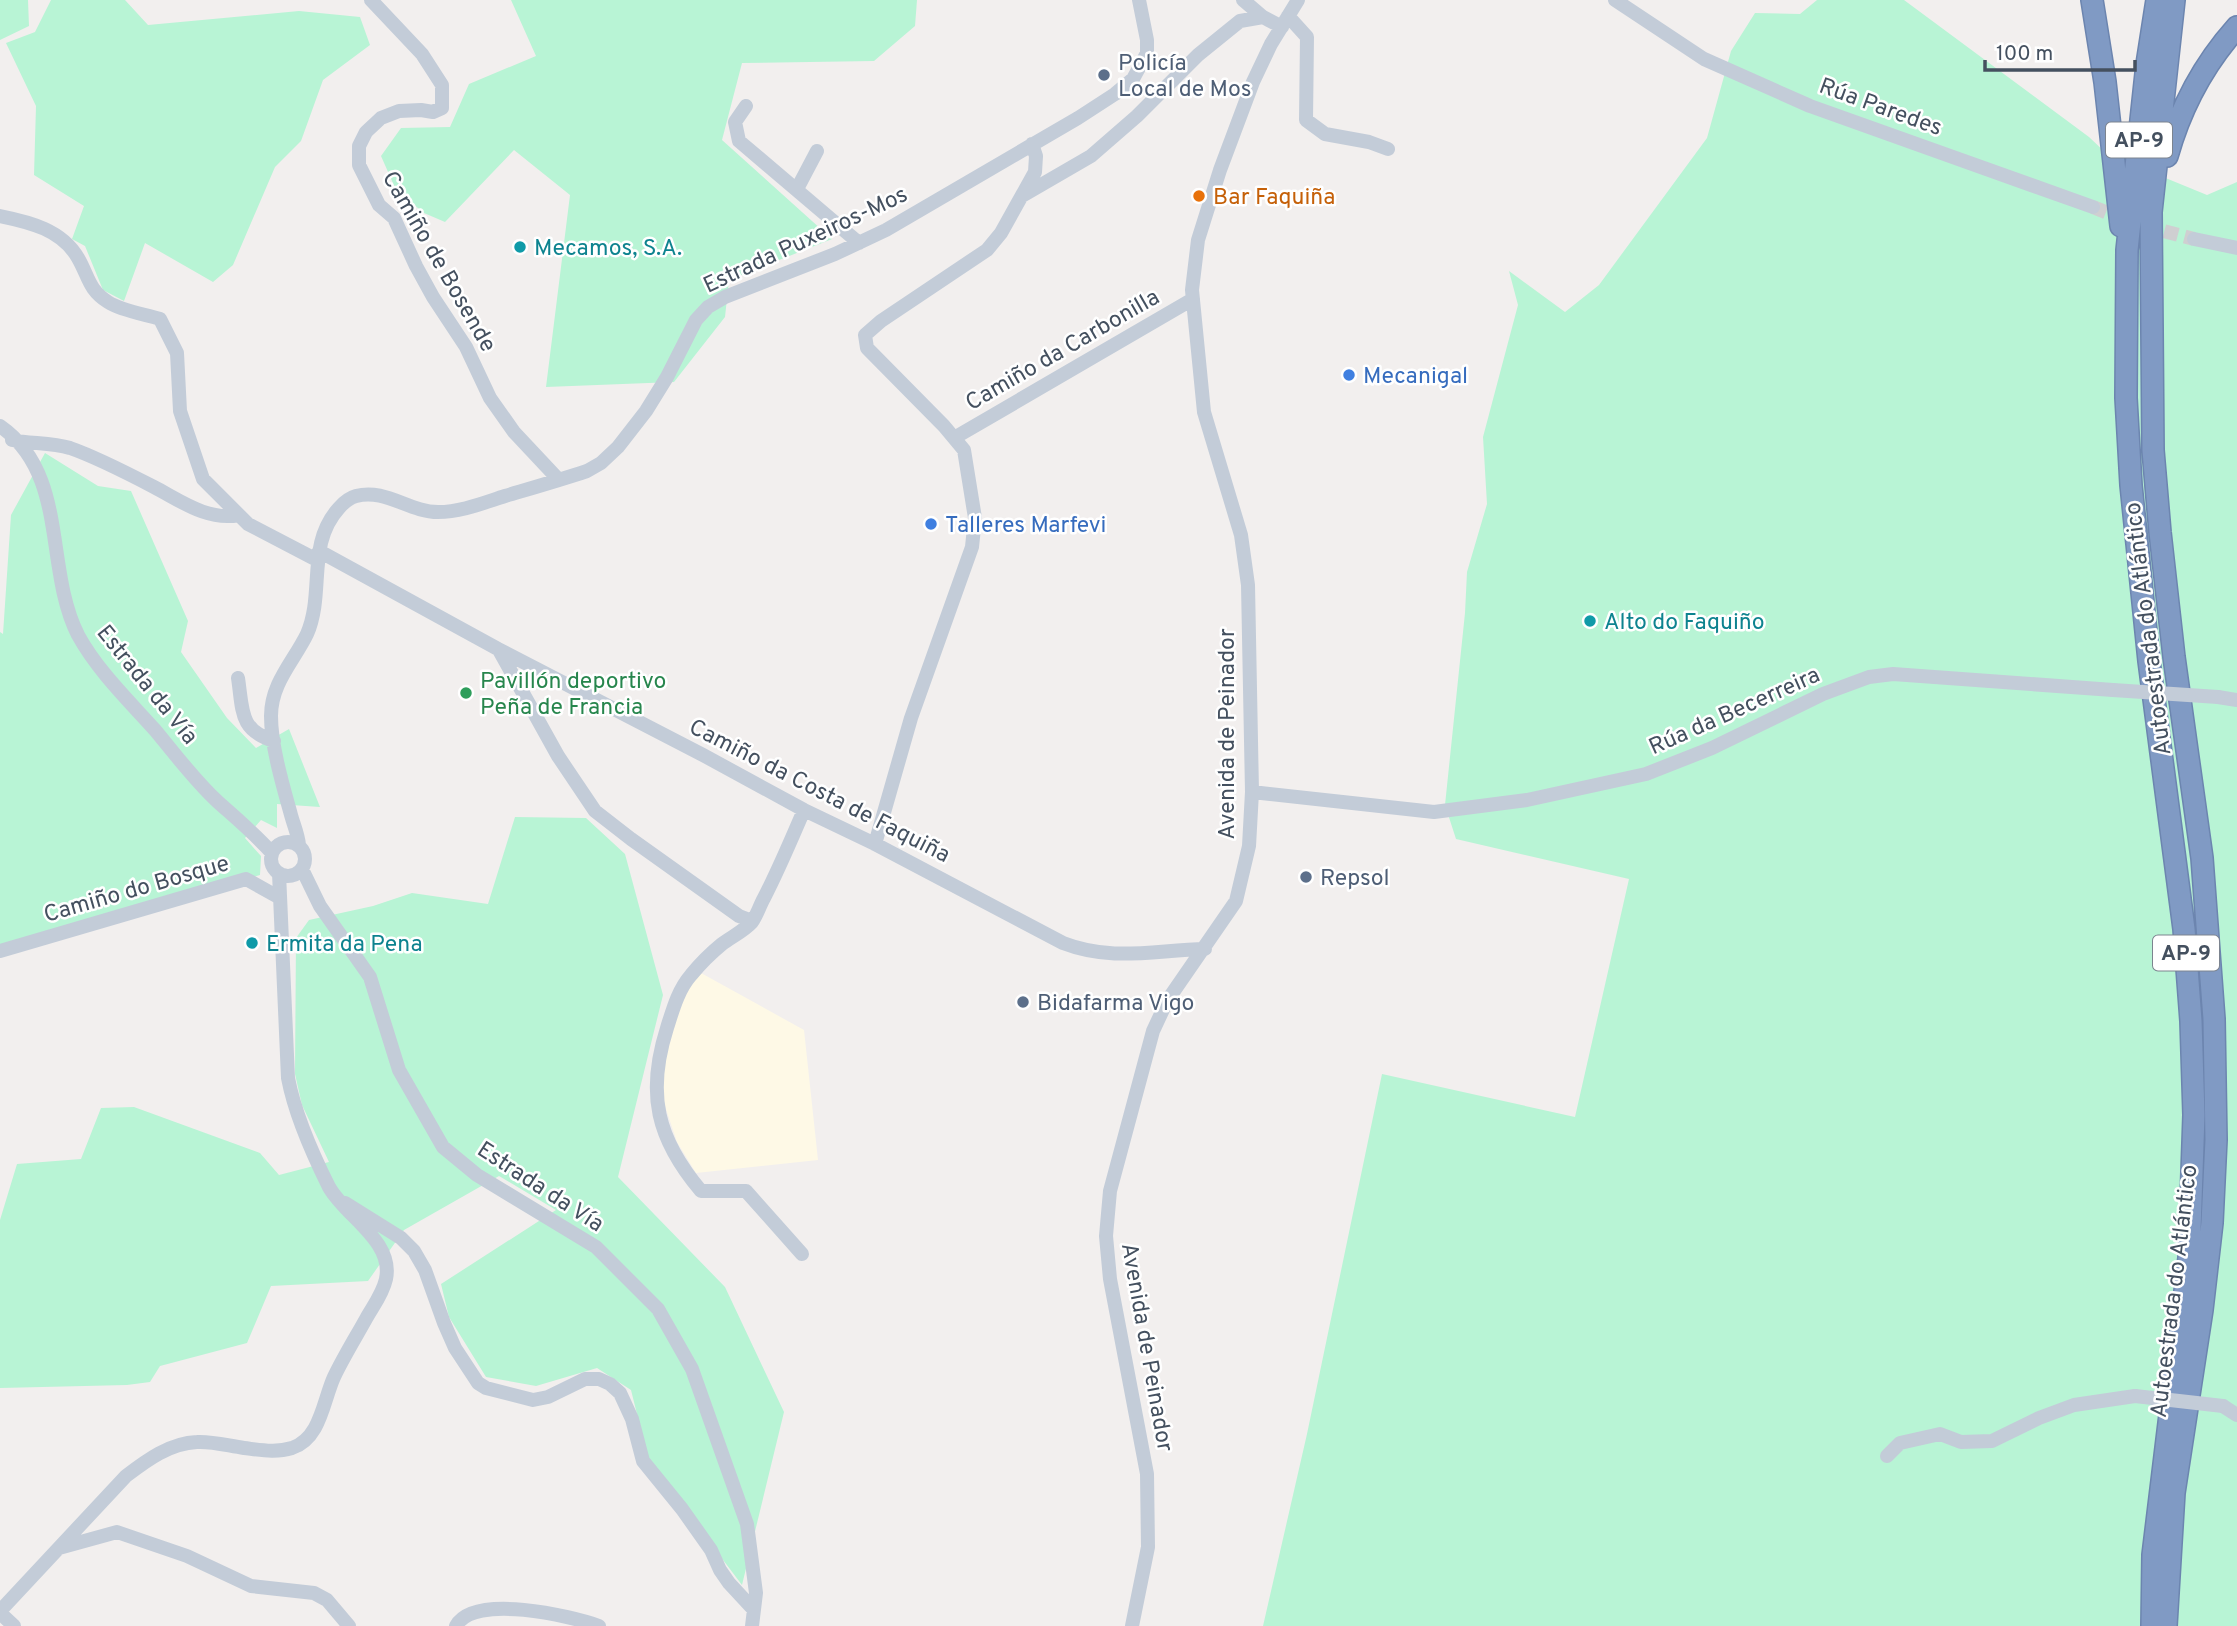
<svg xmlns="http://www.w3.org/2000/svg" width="2237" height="1626" font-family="Overpass,sans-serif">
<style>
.commercial{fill:#fef9e6}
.green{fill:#b8f4d5}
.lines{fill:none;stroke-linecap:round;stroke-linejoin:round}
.minor-tunnel{stroke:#cfcfd1;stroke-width:14;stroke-dasharray:14 7;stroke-linecap:butt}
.highway-casing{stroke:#6c85af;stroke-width:24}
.minor{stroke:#c3ccd8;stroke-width:14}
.highway{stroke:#809ac4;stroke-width:21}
.minor-bridge{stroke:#c3ccd8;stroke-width:14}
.service-dot{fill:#5c6f8a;stroke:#fff;stroke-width:2.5}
.food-dot{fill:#e8710a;stroke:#fff;stroke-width:2.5}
.culture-dot{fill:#0f9aa8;stroke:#fff;stroke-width:2.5}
.shop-dot{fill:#3f7fe0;stroke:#fff;stroke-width:2.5}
.leisure-dot{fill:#2e9e5b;stroke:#fff;stroke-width:2.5}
.labels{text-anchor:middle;stroke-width:5;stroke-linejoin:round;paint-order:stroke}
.shield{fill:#fff;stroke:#7c848f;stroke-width:2}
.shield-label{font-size:21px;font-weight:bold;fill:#44505f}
.service-label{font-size:23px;fill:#4e5e75;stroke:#fff;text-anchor:start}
.street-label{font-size:23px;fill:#44505f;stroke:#fff}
.food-label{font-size:23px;fill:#c56008;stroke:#fff;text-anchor:start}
.culture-label{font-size:23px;fill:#0d838f;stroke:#fff;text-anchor:start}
.shop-label{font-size:23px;fill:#366cbe;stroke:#fff;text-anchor:start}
.leisure-label{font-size:23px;fill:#27864d;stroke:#fff;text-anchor:start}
</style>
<rect width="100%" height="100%" fill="#f2efee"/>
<path class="commercial" d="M701 973 804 1030 818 1160 696 1173 677 1142 665 1106 660 1070 685 993Z"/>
<path class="green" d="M0 0H28L29 26 0 40Z
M51 0H125L148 25 299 11 360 17 370 45 323 80 301 141 275 167 233 265 213 282 145 243 124 301 103 290 85 246 72 239 84 206 34 175 36 106 6 43 35 32Z
M511 0H917L915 26 874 61 742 63 722 140 832 239 729 280 725 317 674 382 546 387 570 195 514 150 445 222 424 213 396 190 381 156 401 128 450 127 469 84 536 56Z
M1817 0H1904L2089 137 2107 154 2207 195 2237 182V1626H1263L1307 1434 1382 1074 1575 1117 1629 879 1456 839 1445 805 1465 613 1467 572 1487 504 1483 437 1518 305 1509 271 1565 312 1599 285 1707 138 1731 51 1755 13 1800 14Z
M45 453 98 486 131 491 188 621 181 652 227 718 256 748 289 729 320 807 277 804V828L261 820 245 838 261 856 260 875 0 949V632L3 634 11 515Z
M515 817 586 818 625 854 663 995 618 1177 725 1287 784 1412 742 1585 649 1462 631 1390 597 1368 536 1386 486 1377 449 1317 441 1284 556 1210 499 1176 404 1230 368 1281 271 1286 247 1343 160 1366 150 1382 127 1385 0 1388V1220L17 1164 81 1159 101 1108 134 1107 260 1153 279 1175 329 1162 302 1105 295 1074 296 938 309 920 373 906 412 893 488 904Z"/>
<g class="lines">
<path class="minor-tunnel" d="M2093 207 2125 220
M2144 226 2194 239"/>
<g class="highway-casing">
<path id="highway" d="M2092 0 2105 82 2121 226
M2167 156C2181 106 2203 65 2237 27
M2152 1626 2153 1555 2189 1258 2194 1115 2191 1021 2184 929 2149 661 2131 485 2126 398 2127 250 2147 64 2157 0
M2166 1626 2174 1493 2202 1310 2212 1223 2216 1140 2214 1019 2202 858 2174 657 2160 532 2153 450 2151 212 2174 0"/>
</g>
<path class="minor" d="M371 0 422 54 442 85V108L433 112 421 110 399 111 381 118 366 132 359 146V165L379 205 394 218 416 266 433 297 466 347 490 398 514 432 559 480
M1243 0 1263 17 1282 27
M1615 0 1704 59 1810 106 2093 207
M1288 16 1307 37 1306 120 1325 134 1369 142 1388 149
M746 106 735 122 739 141 859 243
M797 189 817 151
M1022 196 1091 156 1137 116 1198 55 1240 21 1263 17
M0 216C30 222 62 230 78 258 89 277 88 289 108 302 122 311 144 314 160 319L177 353 180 411 203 479 248 524 317 560
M2194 239 2237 248
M0 426C69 474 44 568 78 635 97 670 129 701 155 730 175 754 195 781 218 802 237 819 255 834 272 853
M954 438 1193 299
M12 440C31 444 51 442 70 448 96 457 129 474 154 487 181 501 207 521 239 515
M319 551 498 649 703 755 804 810 875 844 1063 943C1112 962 1154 950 1205 949
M499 650 558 756 595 811 631 839 739 916 752 921
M238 678C243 711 239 730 274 741
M2218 697 2237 700
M1252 792 1434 812 1527 800 1646 774 1712 748 1823 694 1869 677 1893 674 2113 690
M271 859a17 17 0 1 1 34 0a17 17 0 1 1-34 0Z
M875 844 911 718 972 547 975 518 964 450 944 426 867 348 865 335 881 321 987 250 1001 233 1035 172 1036 156 1032 144
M299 845C298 834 294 826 291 815 283 786 271 746 271 716 271 683 294 661 307 634 325 593 306 544 339 508 344 502 349 498 356 496 385 488 409 512 438 512 461 512 483 503 505 496 532 488 560 480 587 471L601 463 618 447 646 411 667 377 696 320 708 307 725 297 835 254 886 230 1078 118 1115 94 1133 79 1147 53V40L1139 0
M302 869 320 906 370 977 399 1070 443 1147 477 1175 596 1247 658 1309 692 1369 747 1524 756 1593 752 1626
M0 951 246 879 280 898
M345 1203 401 1238 414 1251 425 1270 444 1323 455 1348 478 1383 486 1388 533 1400 548 1397 585 1379H599L610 1384 620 1393 632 1419 643 1461 682 1509 711 1550 720 1570 729 1583 754 1610
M802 1254 746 1191H701C657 1139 646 1094 667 1028 673 1009 678 990 691 975 700 964 711 953 722 944 731 937 744 931 752 922 757 915 760 905 764 898 779 869 791 840 804 810
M2223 1406 2237 1415
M1887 1456 1900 1443 1940 1434 1961 1442 1992 1441 2039 1418 2074 1405 2135 1396
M59 1548 117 1532 187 1556 251 1586 314 1593 327 1600 349 1626
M0 1611 126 1476C147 1460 170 1443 197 1442 212 1441 229 1446 244 1448 261 1450 276 1453 292 1448 321 1438 323 1401 334 1377 344 1356 356 1337 367 1317 374 1305 383 1293 386 1279 394 1241 345 1216 329 1187 312 1153 295 1115 288 1078L279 873
M0 1613 14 1626
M456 1626C474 1593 571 1616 599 1626
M1132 1626 1148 1547 1147 1474 1110 1279 1106 1236 1110 1191 1153 1031 1167 1001 1236 901 1249 846 1252 792 1248 585 1241 535 1204 412 1192 290 1198 240 1220 170 1253 82 1271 44 1298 0"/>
<use href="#highway" class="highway"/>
<path class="minor-bridge" d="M2113 690 2218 697
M2135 1396 2223 1406"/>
</g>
<g class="service-dot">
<circle cx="1104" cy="75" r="7"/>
<circle cx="1306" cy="877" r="7"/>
<circle cx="1023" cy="1002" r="7"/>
</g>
<circle class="food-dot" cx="1199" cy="196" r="7"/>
<g class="culture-dot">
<circle cx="520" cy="247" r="7"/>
<circle cx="1590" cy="621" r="7"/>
<circle cx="252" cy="943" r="7"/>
</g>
<g class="shop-dot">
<circle cx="1349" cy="375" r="7"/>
<circle cx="931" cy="524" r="7"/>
</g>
<circle class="leisure-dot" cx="466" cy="693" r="7"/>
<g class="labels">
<g class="shield">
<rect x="2106" y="122.5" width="66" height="35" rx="5"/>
<rect x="2153" y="935.5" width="66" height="35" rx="5"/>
</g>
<g class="shield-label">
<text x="2139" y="147">AP-9</text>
<text x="2186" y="960">AP-9</text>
</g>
<g class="service-label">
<text x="1118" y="70">Policía<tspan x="1118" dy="26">Local de Mos</tspan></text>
<text x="1320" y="885">Repsol</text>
<text x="1037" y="1010">Bidafarma Vigo</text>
</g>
<g class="street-label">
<text transform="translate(1881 106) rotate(20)" y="8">Rúa Paredes</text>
<text transform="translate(805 239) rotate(-25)" y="8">Estrada Puxeiros-Mos</text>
<text transform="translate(440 261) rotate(60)" y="8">Camiño de Bosende</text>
<text transform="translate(1062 349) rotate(-30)" y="8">Camiño da Carbonilla</text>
<text transform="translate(2147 629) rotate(-97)" y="8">Autoestrada do Atlántico</text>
<text transform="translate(148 684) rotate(51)" y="8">Estrada da Vía</text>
<text transform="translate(1734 710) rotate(-24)" y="8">Rúa da Becerreira</text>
<text transform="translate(1226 734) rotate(-90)" y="8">Avenida de Peinador</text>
<text transform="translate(820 790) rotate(27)" y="8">Camiño da Costa de Faquiña</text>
<text transform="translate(136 888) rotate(-16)" y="8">Camiño do Bosque</text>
<text transform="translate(541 1186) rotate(33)" y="8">Estrada da Vía</text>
<text transform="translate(2173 1291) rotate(-83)" y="8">Autoestrada do Atlántico</text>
<text transform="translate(1148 1347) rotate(80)" y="8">Avenida de Peinador</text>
</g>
<g class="food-label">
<text x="1213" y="204">Bar Faquiña</text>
</g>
<g class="culture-label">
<text x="534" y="255">Mecamos, S.A.</text>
<text x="1604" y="629">Alto do Faquiño</text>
<text x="266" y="951">Ermita da Pena</text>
</g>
<g class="shop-label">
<text x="1363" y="383">Mecanigal</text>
<text x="945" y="532">Talleres Marfevi</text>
</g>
<g class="leisure-label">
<text x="480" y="688">Pavillón deportivo<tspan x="480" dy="26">Peña de Francia</tspan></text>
</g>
</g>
<path d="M1985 60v10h150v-10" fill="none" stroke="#44505f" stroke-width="3.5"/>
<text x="1996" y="60" font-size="21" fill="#44505f" stroke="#ffffff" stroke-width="5" paint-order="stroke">100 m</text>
</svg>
